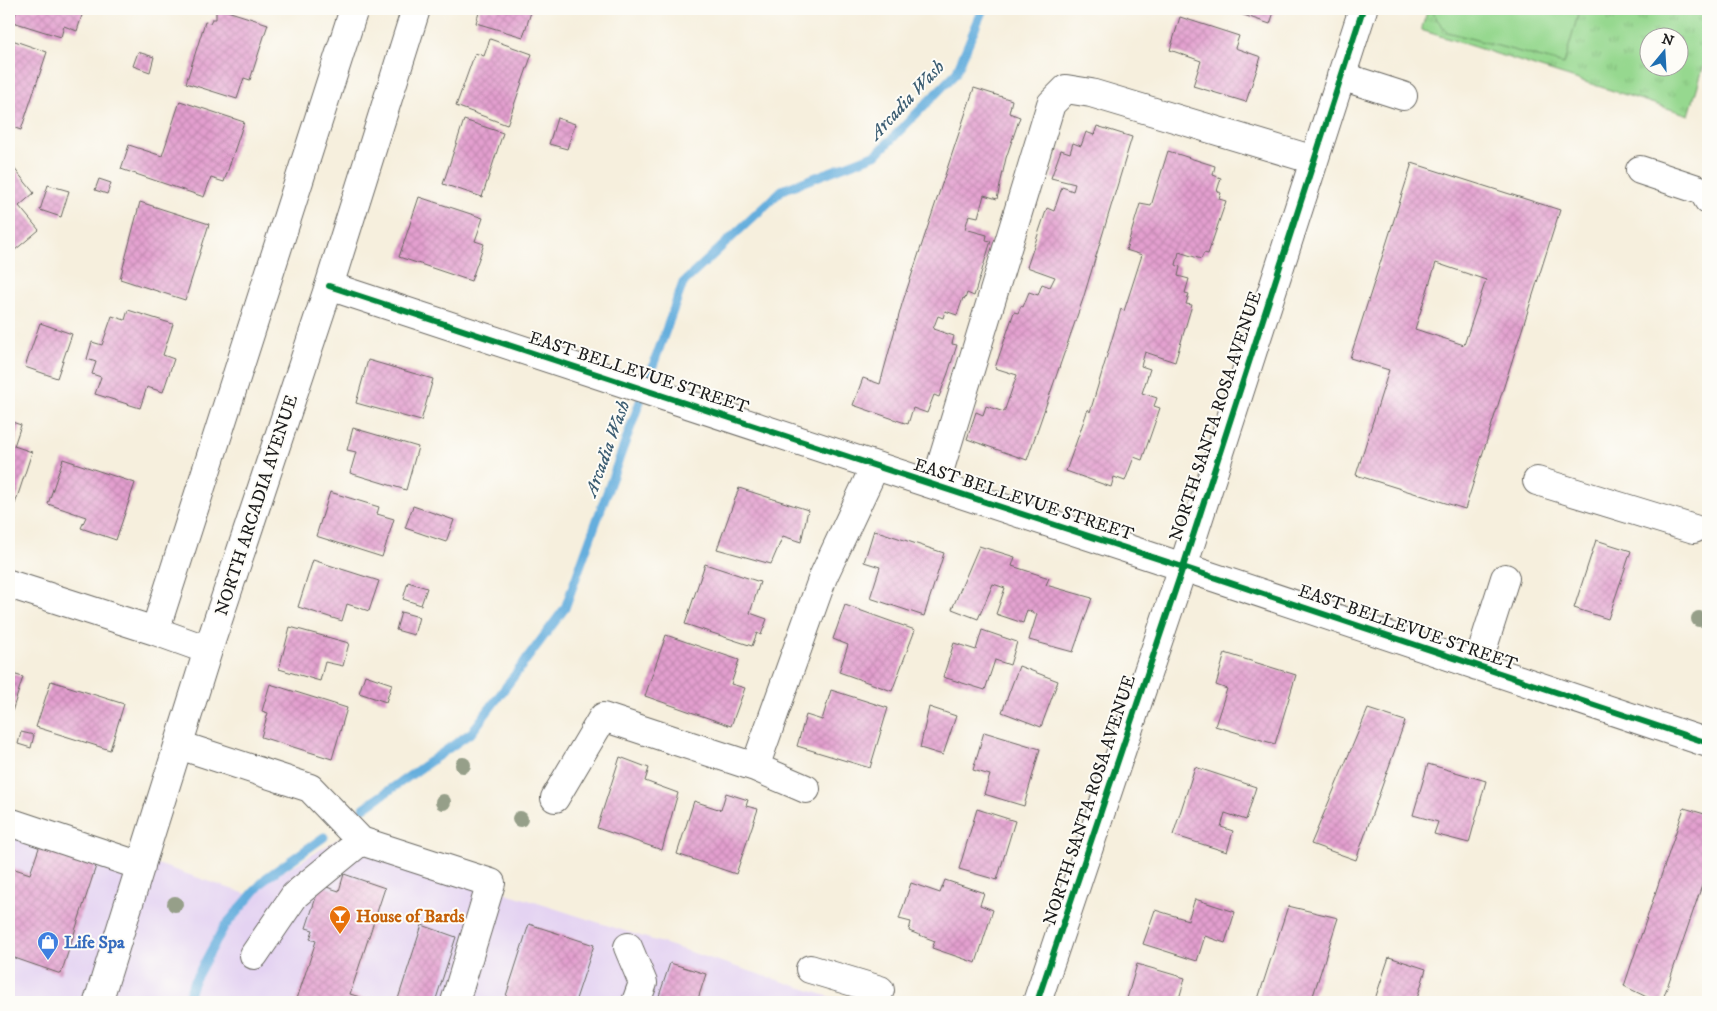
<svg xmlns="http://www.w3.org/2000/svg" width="1717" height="1011" font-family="'IM FELL DW Pica',serif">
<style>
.built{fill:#e4d3f2}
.grass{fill:url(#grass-tufts);stroke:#597a56;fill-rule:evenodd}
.pitch{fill:#96d88f;stroke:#597a56}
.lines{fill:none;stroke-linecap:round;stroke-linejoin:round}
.stream{stroke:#65aedd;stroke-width:9}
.building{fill:url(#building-cross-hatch);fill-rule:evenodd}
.minor-casing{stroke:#686660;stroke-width:30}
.minor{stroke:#fff;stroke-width:28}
.cycleway-casing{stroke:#fdfcf7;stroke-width:9}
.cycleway{stroke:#00873e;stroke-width:6}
.tree{fill:#969f89}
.labels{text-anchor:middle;stroke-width:4;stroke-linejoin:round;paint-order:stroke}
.street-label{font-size:18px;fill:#1c1c1c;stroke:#fdfcf7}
.food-label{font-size:18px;font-weight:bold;fill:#c56008;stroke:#fdfcf7;text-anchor:start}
.shop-label{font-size:18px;font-weight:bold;fill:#366cbe;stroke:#fdfcf7;text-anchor:start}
.water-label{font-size:19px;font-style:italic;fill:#3d5e73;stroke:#fdfcf7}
</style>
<defs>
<pattern id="grass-tufts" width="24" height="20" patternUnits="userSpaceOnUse" patternTransform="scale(1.25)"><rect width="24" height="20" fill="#96d88f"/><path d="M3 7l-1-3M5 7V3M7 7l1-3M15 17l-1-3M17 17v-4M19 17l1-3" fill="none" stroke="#81b97b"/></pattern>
<pattern id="building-cross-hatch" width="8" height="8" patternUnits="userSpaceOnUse" patternTransform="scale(1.25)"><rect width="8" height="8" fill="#e39fcf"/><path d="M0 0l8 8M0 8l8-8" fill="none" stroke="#c288b1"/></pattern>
</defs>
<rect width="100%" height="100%" fill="#fdfcf7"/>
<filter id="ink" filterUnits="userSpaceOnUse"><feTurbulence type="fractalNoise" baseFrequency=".02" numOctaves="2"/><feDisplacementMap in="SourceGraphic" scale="10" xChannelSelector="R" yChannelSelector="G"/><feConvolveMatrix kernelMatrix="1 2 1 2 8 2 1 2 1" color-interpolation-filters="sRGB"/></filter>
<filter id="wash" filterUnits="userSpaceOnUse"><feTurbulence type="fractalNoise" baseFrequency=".0096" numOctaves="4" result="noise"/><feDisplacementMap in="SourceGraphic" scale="20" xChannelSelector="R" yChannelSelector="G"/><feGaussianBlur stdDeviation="1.12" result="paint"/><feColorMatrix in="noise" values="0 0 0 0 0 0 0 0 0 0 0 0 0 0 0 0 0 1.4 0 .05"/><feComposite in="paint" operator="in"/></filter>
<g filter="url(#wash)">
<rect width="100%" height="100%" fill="#f6efdd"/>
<path class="built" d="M9 814 246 894 338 839 846 1002H9Z"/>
<path class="grass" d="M1428 9H1708V52L1689 115 1421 30ZM1650 38H1680V68H1650Z"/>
<path class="pitch" d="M1433 9H1577L1578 15 1564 64 1447 32 1432 13Z"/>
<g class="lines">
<path class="stream" d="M364 808 472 732 565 608 683 283 782 190 877 154 956 73 983 9
M187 1002 193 983 224 927 266 878 324 837"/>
</g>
<g id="blocks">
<path class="building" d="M17 9H84L77 31 64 26 61 37 13 22Z
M216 9H221L268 24 250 80 244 78 237 99 186 83 205 22 210 23 212 19H216Z
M480 9H532L523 37 476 23Z
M1226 9H1275L1270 24Z
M1180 17 1239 36 1235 48 1261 57 1246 102 1193 86 1201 61 1170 50Z
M9 39 47 52 21 130 9 126Z
M490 39 532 54 507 125 456 106 475 53 484 56Z
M138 52 154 57 150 72 133 66Z
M974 88 1012 100 1009 113 1020 117 1006 158 997 199 984 195 978 217 969 215 965 229 987 235 986 240 991 241 974 296 967 293 965 299 963 298 957 315 945 311 943 318 938 316 933 329 954 336 952 344 957 345 948 373 939 397 934 395 927 413 913 408 908 424 853 405 863 378 880 384 902 304Z
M180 101 244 122 224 182 211 178 204 197 121 169 129 145 162 156Z
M557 118 575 124 567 149 549 144Z
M464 120 503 133 482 197 443 184Z
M1097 126 1132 137 1083 299 1027 460 967 439 976 412 983 415 986 406 1004 412 1017 375 995 368 1014 312 1018 313 1021 306 1023 307 1029 292 1038 295 1042 284 1050 287 1055 277 1027 267 1047 208 1054 211 1062 187 1073 191 1075 184 1051 178 1061 150 1070 153 1073 143 1081 146 1086 132 1094 135Z
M1168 151 1215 166 1213 175 1221 178 1217 191 1221 193 1219 199 1226 201 1208 254 1204 253 1201 259 1179 252 1176 265 1180 267 1178 276 1189 279 1185 293 1189 294 1186 304 1192 305 1175 362 1145 352 1141 366 1150 369 1142 393 1157 398 1154 406 1160 408 1142 460 1134 457 1125 481 1114 477 1111 487 1066 471 1088 409 1090 412 1121 309 1124 311 1142 255 1126 250 1140 204 1151 206Z
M9 162 34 193 19 206 39 230 9 255Z
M1412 163 1560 210 1465 509 1356 475 1389 370 1350 358ZM1436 263 1486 280 1464 345 1415 329Z
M99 179 111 183 107 194 95 190Z
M48 185 69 191 61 217 40 210Z
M419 197 483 218 475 241 484 244 471 281 399 257Z
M140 202 209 224 185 300 120 279Z
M128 310 173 324 163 355 174 359 163 392 147 387 140 408 95 394 101 377 92 374 96 362 87 359 92 342 102 345 112 316 125 320Z
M40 323 72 334 57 378 25 367Z
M368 360 433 379 421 421 356 403Z
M9 421 21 425 14 446 32 452 15 504 9 502Z
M353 428 418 447 406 490 350 473 356 452 347 450Z
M63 459 135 483 116 540 81 528 86 517 48 504Z
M739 488 808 510 801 542 783 536 771 564 717 549Z
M330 492 379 507 377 514 394 519 382 557 316 536Z
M413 506 454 520 446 542 405 528Z
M874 530 944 553 924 616 870 598 880 567 864 562Z
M1596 540 1631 551 1608 619 1574 608Z
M979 546 1015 557 1012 566 1049 578 1046 585 1092 598 1073 652 1029 640 1037 614 1027 610 1023 623 996 614 1005 588 993 584 978 619 952 609Z
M313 560 379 581 369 611 347 604 342 621 298 607Z
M705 564 760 582 750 613 767 619 761 635 757 633 752 646 685 624Z
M408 582 427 588 421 605 403 599Z
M845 605 915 630 892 691 839 672 848 645 833 639Z
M401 612 419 617 414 635 396 630Z
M290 627 349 643 343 666 325 662 320 681 279 669Z
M982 630 1017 642 1010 665 995 660 985 690 943 677 954 643 976 650Z
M666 635 739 660 731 684 745 688 731 726 645 696Z
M1225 653 1296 675 1275 744 1215 726 1227 689 1216 685Z
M1019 666 1058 681 1041 727 1002 712Z
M9 673 23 677 9 721Z
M365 675 392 684 386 702 359 693Z
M51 681 124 704 110 750 36 727Z
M270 684 347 708 332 759 261 737 268 713 262 711Z
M831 690 888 708 870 768 797 746 806 715 822 720Z
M929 707 956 716 943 755 920 748Z
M1368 709 1405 721 1356 860 1311 844Z
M21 732 34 735 31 748 18 744Z
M984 732 1040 749 1024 806 984 794 990 775 973 770Z
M620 757 649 768 645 781 678 793 662 850 597 828Z
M1428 764 1486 781 1469 843 1434 834 1438 822 1413 815Z
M1195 767 1256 787 1246 820 1225 813 1221 827 1233 831 1227 852 1173 835Z
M726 793 748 800 746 806 758 809 736 874 677 854 694 801 721 810Z
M1684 808 1708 815V868L1662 1002H1657L1624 986Z
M977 809 1015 821 997 880 959 869Z
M40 845 97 863 61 974 9 956V867L30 874Z
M344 874 385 888 350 994 376 1002H296L316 941 310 939 313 930 306 928 320 885 339 891Z
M945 880 984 893 980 905 993 910 976 963 932 948 935 941 909 931 911 922 899 919 911 883 940 893Z
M1195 899 1235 912 1225 943 1205 936 1197 961 1143 944 1155 910 1188 920Z
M1288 906 1338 918 1311 1002H1257Z
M529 924 594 945 575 1002H504Z
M422 925 456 937 435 1002H397Z
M1389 957 1426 969 1416 1002H1374Z
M670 963 706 974 697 1002H657Z
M1137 964 1185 978 1178 1002H1126Z"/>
</g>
</g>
<g filter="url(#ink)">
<use href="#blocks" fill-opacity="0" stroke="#686660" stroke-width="1"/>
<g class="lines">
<g class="minor-casing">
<path id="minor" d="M1341 76 1403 96
M1640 170 1703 191 1708 200
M329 286 1183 567 1708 743
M1537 481 1694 529
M935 485 1051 104 1066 89 1091 93 1314 160
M9 584 155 631 208 650
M155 631 354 9
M1477 666 1505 578
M179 745 310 788 361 841
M755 767 806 789
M555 798 603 717 755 767 823 577 875 466
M9 822 141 866
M628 947 643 983 636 1002
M254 955 295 895 361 841 491 883 455 1002
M810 969 880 990
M98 1002 208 650 329 286 416 9
M1037 1002 1183 567 1363 9"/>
</g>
<use href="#minor" class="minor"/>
<g class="cycleway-casing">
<path id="cycleway" d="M329 286 1183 567 1708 743
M1037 1002 1183 567 1363 9"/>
</g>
<use href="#cycleway" class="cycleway"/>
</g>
<g class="tree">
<circle cx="1699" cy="619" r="8"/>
<circle cx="463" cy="765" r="8"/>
<circle cx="443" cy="802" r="8"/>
<circle cx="520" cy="819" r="8"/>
<circle cx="175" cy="904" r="8"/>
</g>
</g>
<defs>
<g id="bar-pin" transform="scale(1.125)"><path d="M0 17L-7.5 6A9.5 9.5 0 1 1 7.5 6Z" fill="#e8710a" stroke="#fdfcf7"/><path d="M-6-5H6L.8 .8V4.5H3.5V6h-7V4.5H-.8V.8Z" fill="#fff"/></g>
<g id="shop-pin" transform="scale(1.125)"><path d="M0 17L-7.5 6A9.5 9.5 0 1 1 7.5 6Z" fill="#3f7fe0" stroke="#fdfcf7"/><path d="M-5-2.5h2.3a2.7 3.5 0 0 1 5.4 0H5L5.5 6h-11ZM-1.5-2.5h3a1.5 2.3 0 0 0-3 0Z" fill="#fff"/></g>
</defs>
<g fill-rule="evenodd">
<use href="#bar-pin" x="340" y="916"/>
<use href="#shop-pin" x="48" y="942"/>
</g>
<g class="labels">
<g class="street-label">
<text transform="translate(639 372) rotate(18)" y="6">EAST BELLEVUE STREET</text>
<text transform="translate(1215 416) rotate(-72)" y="6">NORTH SANTA ROSA AVENUE</text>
<text transform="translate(1024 499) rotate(18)" y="6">EAST BELLEVUE STREET</text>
<text transform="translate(256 505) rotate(-72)" y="6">NORTH ARCADIA AVENUE</text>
<text transform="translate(1408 627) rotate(19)" y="6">EAST BELLEVUE STREET</text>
<text transform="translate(1089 800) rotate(-72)" y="6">NORTH SANTA ROSA AVENUE</text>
</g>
<g class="food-label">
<text x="356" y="922">House of Bards</text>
</g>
<g class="shop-label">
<text x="64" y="948">Life Spa</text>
</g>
<g class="water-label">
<text transform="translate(906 99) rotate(-47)" y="7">Arcadia Wash</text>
<text transform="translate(606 448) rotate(-70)" y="7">Arcadia Wash</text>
</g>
</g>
<rect width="1717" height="1011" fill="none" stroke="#fdfcf7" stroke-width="30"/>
<g transform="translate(1664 52) rotate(18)"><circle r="24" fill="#fdfcf7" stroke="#a3a29f"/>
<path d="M0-4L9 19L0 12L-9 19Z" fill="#1f6fb2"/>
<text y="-8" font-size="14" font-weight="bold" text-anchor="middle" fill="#1c1c1c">N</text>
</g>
</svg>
